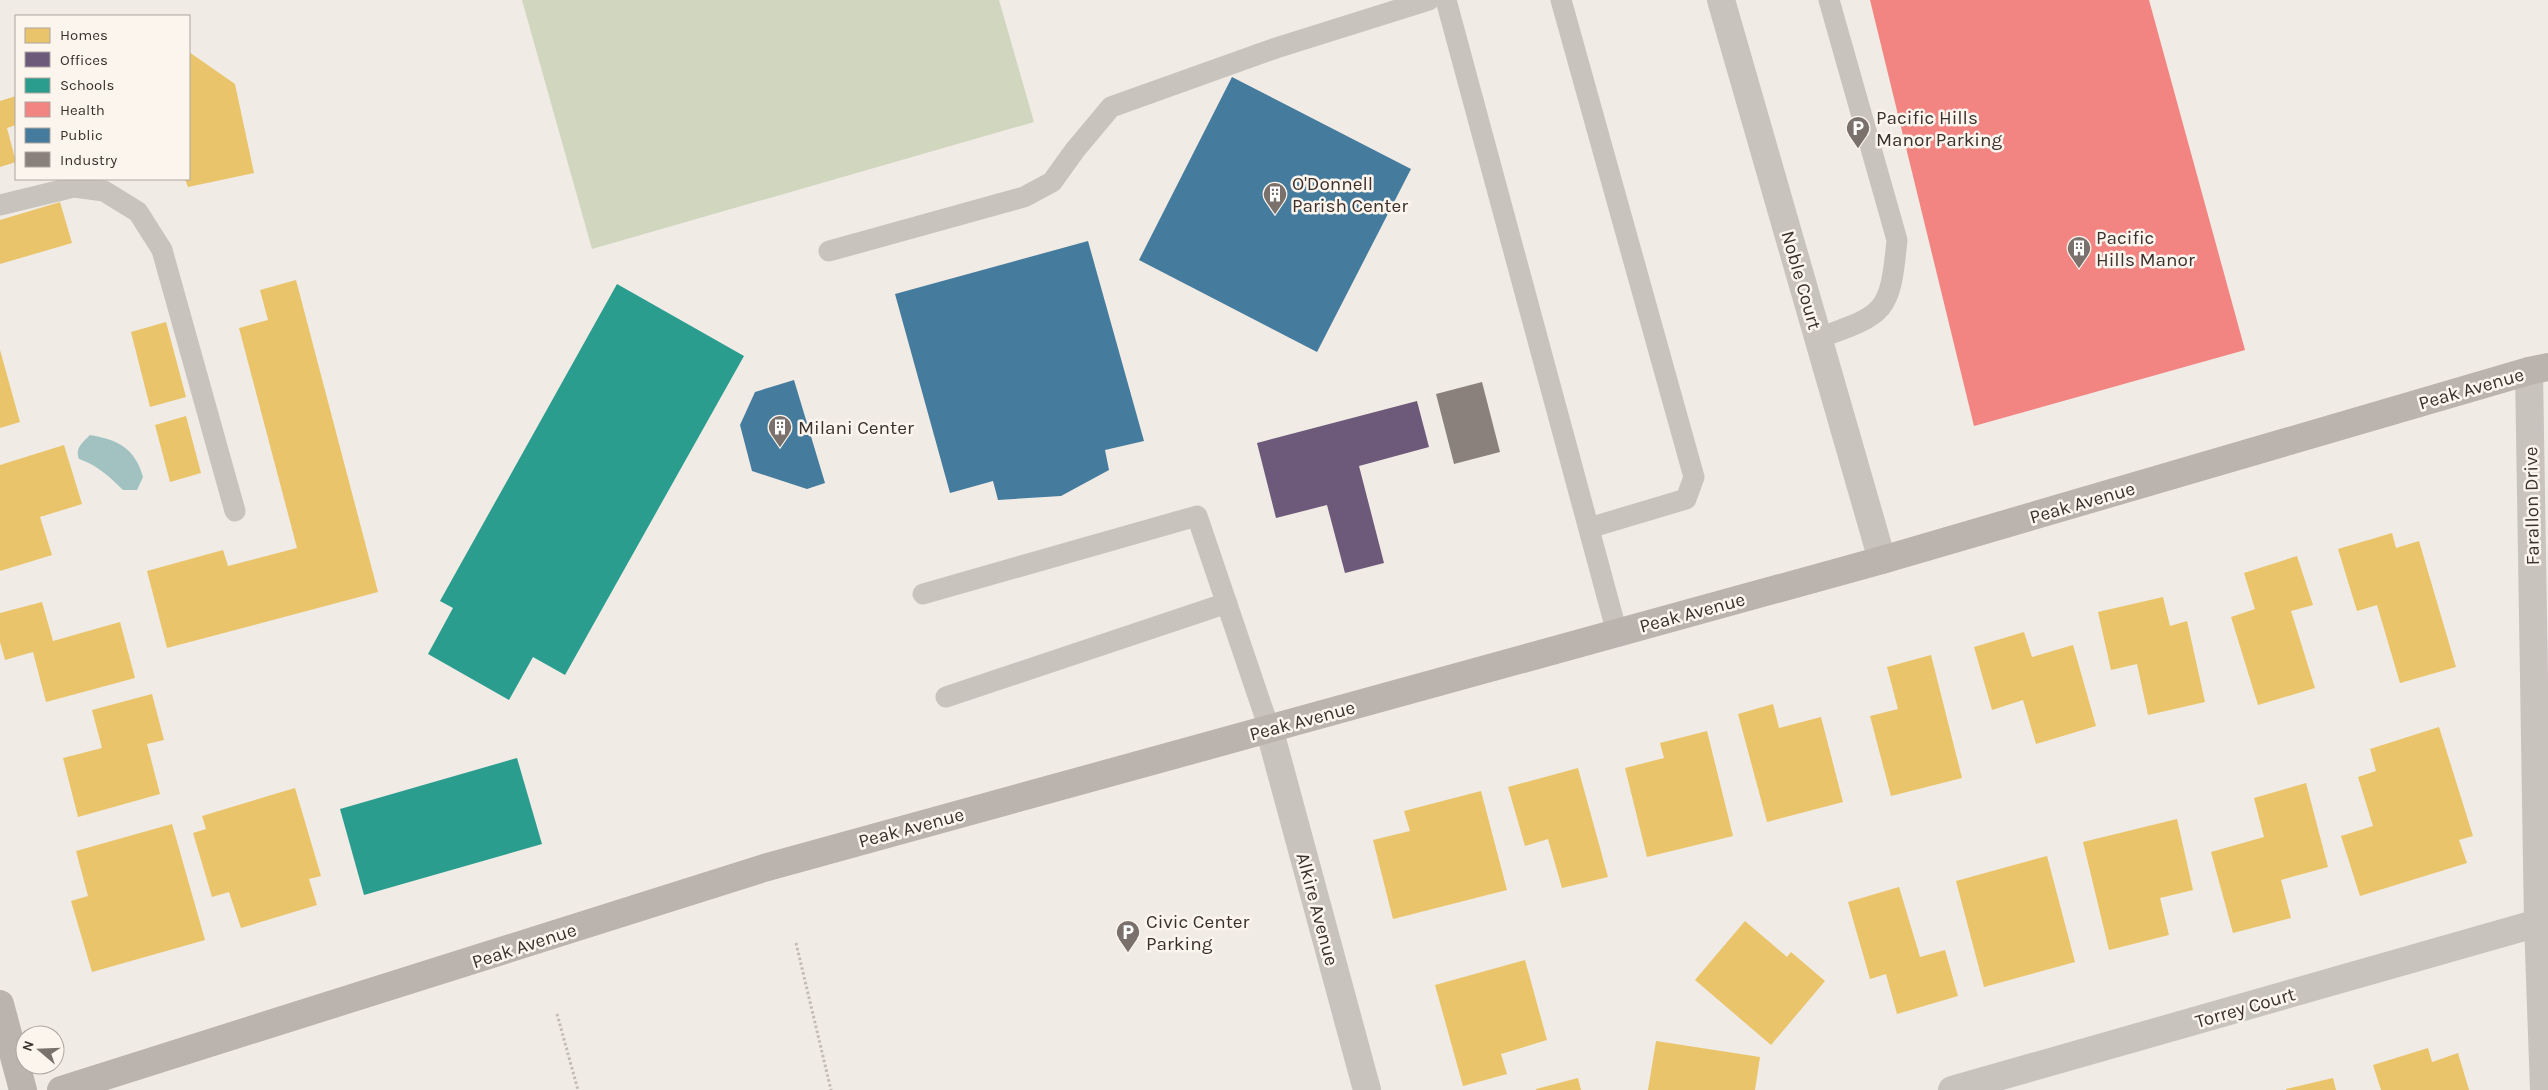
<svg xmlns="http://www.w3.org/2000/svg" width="2548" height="1090" font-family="Karla,sans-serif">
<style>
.green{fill:#d1d6bf}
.water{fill:#a1c2c1}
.homes{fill:#e9c46a}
.offices{fill:#6d597a}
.schools{fill:#2a9d8f}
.health{fill:#f28482}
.public{fill:#457b9d}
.industry{fill:#8a817c}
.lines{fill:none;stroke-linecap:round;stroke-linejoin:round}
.path{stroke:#c2bbb6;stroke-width:3;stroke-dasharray:2.5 2.5;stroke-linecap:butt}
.lane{stroke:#c9c3be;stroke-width:21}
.street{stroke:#c9c3be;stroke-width:28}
.secondary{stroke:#bab3ae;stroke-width:28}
.labels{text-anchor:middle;stroke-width:5;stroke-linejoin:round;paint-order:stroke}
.poi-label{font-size:19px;fill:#3b302b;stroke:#fbf5ee;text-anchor:start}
.street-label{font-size:19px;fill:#3b302b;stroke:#fbf5ee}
</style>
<rect width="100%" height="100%" fill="#f0ebe5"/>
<path class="green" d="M522 0H999L1034 122 592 249Z"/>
<path class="water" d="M90 435C118 440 135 448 143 477L137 490H123C110 477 97 465 79 459 75 448 82 443 90 435Z"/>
<path class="homes" d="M189 52 235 84 254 173 188 187 185 179H189Z
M16 96V125L7 128 16 162 0 167V101Z
M60 202 72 243 0 264V220Z
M296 280 378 592 167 648 147 571 223 550 228 566 297 548 239 328 268 320 260 290Z
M166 322 186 397 150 407 131 332Z
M0 350 20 422 0 428Z
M186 416 201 473 170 482 155 425Z
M64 445 82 504 40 517 52 555 0 571V465Z
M2392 533 2396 548 2419 541 2456 667 2400 683 2377 605 2357 611 2338 549Z
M2297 556 2313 605 2291 611 2315 688 2258 705 2231 617 2255 609 2244 573Z
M2163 597 2170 626 2187 621 2205 702 2148 715 2137 664 2111 670 2098 612Z
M42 602 53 641 120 622 135 678 46 702 33 652 5 660 0 642V613Z
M2024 632 2032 657 2073 645 2096 726 2036 744 2023 700 1992 710 1974 647Z
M1931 655 1962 778 1891 796 1870 716 1898 709 1887 667Z
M152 694 164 740 147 744 160 794 78 817 63 758 102 748 92 710Z
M1773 704 1779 728 1821 717 1843 802 1767 822 1738 714Z
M2439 727 2473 836 2459 840 2467 863 2360 896 2341 836 2373 826 2358 777 2376 771 2370 749Z
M1707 731 1733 836 1647 857 1625 768 1664 758 1660 743Z
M1578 768 1608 877 1562 888 1548 839 1525 846 1508 787Z
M2306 783 2328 867 2281 880 2291 918 2233 933 2211 852 2264 837 2254 798Z
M295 788 321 876 309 879 317 905 241 928 229 892 212 897 193 833 206 829 202 816Z
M1481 791 1507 890 1393 919 1373 840 1410 831 1404 811Z
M2177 819 2193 890 2160 898 2169 935 2109 950 2083 842Z
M172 824 205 940 92 972 71 901 88 896 76 851Z
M2047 856 2075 962 1984 987 1956 881Z
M1899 887 1920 957 1945 950 1958 996 1897 1014 1886 974 1870 979 1848 902Z
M1745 921 1787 957 1791 952 1825 981 1771 1045 1695 980Z
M1525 960 1547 1040 1501 1054 1507 1074 1463 1086 1435 985Z
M1656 1041 1760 1057 1755 1090H1648Z
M2428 1048 2432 1062 2458 1053 2469 1090H2381L2373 1065Z
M1578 1078 1581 1090H1536V1089Z
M2333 1078 2336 1090H2286V1089Z"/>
<path class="offices" d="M1417 401 1429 447 1359 466 1384 563 1345 573 1327 505 1276 518 1257 443Z"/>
<path class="schools" d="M617 284 744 356 565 675 533 657 509 700 428 654 453 608 440 601Z
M517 758 542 844 364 895 340 809Z"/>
<path class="health" d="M1870 0H2149L2245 350 1974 426Z"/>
<path class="public" d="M1232 77 1411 169 1317 352 1139 260Z
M1088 241 1144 441 1105 450 1109 470 1061 496 998 500 993 481 950 493 895 294Z
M794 380 825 483 807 489 752 471 740 425 755 392Z"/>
<path class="industry" d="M1482 382 1500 452 1454 464 1436 394Z"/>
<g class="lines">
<path class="path" d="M796 943 831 1090
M557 1014 578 1090"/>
<path class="lane" d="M1446 0 1617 633
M1561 0 1694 477 1686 499 1589 528
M0 205 74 187 104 191 138 212 162 250 235 511
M829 251 1024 197 1052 182 1075 150 1111 107 1276 48 1429 0
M1819 338C1886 314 1890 313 1897 240L1829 0
M923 594 1197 516 1269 728
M946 697 1227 603"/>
<path class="street" d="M1721 0 1882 560
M2529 371 2538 923 2544 1090
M1269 728 1367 1090
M1952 1090 2538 923"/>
<path class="secondary" d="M0 1004 23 1090
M61 1090 764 868 1882 560 2529 371 2548 367"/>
</g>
<defs>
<g id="parking-pin" transform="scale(1.25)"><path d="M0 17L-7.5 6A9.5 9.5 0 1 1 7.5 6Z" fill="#7a716c" stroke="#fbf5ee"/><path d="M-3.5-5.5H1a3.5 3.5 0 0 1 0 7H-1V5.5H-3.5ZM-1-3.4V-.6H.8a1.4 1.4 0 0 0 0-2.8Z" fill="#fff"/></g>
<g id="building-pin" transform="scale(1.25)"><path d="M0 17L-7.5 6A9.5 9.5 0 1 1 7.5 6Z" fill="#7a716c" stroke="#fbf5ee"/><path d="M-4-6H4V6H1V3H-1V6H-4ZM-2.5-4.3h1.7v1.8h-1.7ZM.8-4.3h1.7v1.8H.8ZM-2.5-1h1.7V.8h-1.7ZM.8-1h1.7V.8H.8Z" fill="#fff"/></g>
</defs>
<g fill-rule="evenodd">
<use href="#parking-pin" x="1858" y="128"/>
<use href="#building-pin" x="1275" y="194"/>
<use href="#building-pin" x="2079" y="248"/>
<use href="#building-pin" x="780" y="427"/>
<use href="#parking-pin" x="1128" y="932"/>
</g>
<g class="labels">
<g class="poi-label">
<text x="1876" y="124">Pacific Hills<tspan x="1876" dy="22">Manor Parking</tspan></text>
<text x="1292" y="190">O'Donnell<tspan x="1292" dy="22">Parish Center</tspan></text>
<text x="2096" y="244">Pacific<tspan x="2096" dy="22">Hills Manor</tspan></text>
<text x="798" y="434">Milani Center</text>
<text x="1146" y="928">Civic Center<tspan x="1146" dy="22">Parking</tspan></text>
</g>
<g class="street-label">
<text transform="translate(1802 280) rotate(74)" y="7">Noble Court</text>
<text transform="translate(2471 388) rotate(-16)" y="7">Peak Avenue</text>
<text transform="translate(2082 502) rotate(-16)" y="7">Peak Avenue</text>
<text transform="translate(2531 506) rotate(-91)" y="7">Farallon Drive</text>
<text transform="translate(1692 612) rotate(-15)" y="7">Peak Avenue</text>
<text transform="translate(1302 720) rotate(-15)" y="7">Peak Avenue</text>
<text transform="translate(911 827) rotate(-15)" y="7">Peak Avenue</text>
<text transform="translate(1318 909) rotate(75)" y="7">Alkire Avenue</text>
<text transform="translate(524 945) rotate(-18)" y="7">Peak Avenue</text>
<text transform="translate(2245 1007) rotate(-16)" y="7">Torrey Court</text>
</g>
</g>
<rect x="15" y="15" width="175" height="165" fill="#fbf5ee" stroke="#aea6a0"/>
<rect x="25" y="28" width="25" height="15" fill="#e9c46a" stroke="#aea6a0"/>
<text x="60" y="40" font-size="15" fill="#3b302b">Homes</text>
<rect x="25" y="52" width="25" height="15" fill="#6d597a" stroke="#aea6a0"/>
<text x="60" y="65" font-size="15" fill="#3b302b">Offices</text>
<rect x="25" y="78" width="25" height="15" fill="#2a9d8f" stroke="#aea6a0"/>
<text x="60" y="90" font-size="15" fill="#3b302b">Schools</text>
<rect x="25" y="102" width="25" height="15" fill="#f28482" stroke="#aea6a0"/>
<text x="60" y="115" font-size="15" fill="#3b302b">Health</text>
<rect x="25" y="128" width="25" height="15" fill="#457b9d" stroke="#aea6a0"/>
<text x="60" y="140" font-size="15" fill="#3b302b">Public</text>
<rect x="25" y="152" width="25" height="15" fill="#8a817c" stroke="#aea6a0"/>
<text x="60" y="165" font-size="15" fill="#3b302b">Industry</text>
<g transform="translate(40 1050) rotate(289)"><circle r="24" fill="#fbf5ee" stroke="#aea6a0"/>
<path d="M0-4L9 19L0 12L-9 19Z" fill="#7a716c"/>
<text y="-8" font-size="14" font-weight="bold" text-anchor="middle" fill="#3b302b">N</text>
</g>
</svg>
